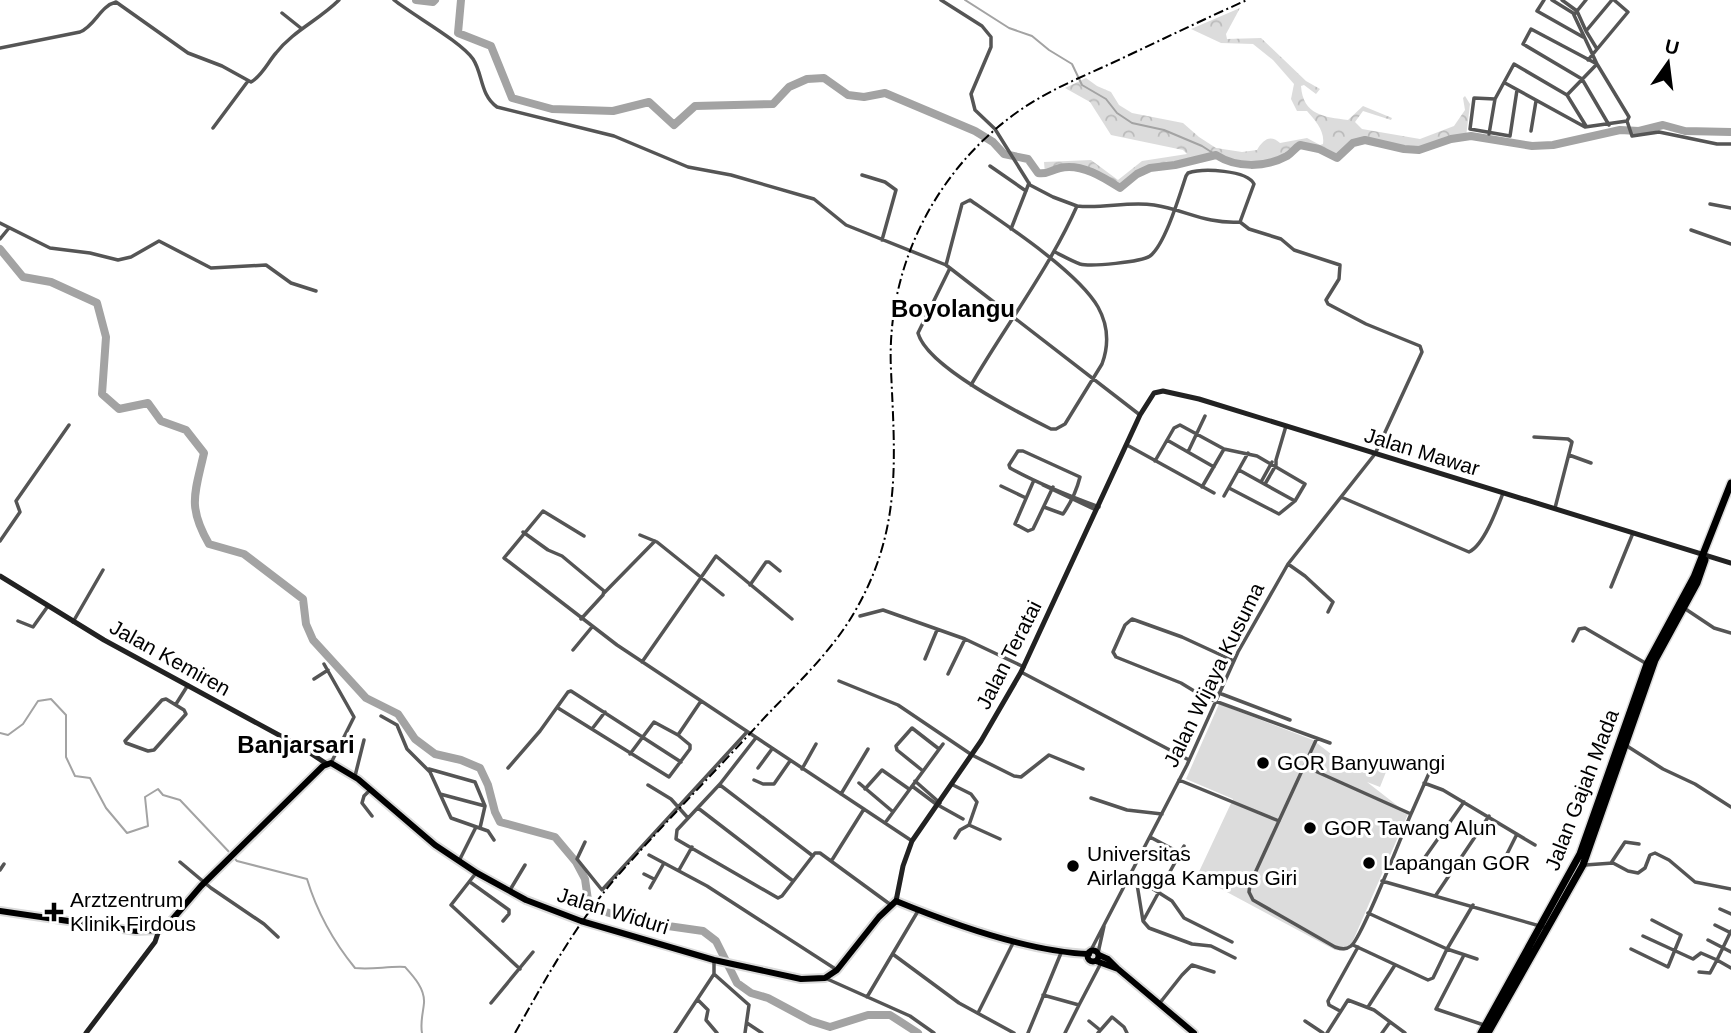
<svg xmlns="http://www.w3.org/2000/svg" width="1731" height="1033" font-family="Helvetica,sans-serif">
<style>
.forest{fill:url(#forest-crowns)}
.garden{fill:#dcdcdc}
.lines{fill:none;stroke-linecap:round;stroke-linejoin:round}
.stream{stroke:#a3a3a3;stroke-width:2}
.river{stroke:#a3a3a3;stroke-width:8}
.primary-casing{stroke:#dbdbdb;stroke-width:10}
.highway-casing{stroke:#dbdbdb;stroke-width:10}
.street{stroke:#555;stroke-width:3.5}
.secondary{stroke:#222;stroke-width:5}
.primary{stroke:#000;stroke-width:6}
.highway{stroke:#000;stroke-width:7}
.rail{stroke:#000;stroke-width:2;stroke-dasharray:10 3.5 2 3.5;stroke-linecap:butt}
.poi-dot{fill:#000;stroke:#fff;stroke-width:2.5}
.labels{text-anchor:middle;stroke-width:6;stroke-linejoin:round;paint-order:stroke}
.street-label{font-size:21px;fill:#000;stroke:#fff}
.poi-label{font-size:21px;fill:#000;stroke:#fff;text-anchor:start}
.quarter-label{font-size:24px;font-weight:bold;fill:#000;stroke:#fff}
</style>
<defs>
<pattern id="forest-crowns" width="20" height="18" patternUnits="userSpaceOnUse" patternTransform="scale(1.75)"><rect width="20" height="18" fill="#dcdcdc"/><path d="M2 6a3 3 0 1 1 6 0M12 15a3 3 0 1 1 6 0" fill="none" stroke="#bbb"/></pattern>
</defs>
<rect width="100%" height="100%" fill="#fff"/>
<path class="forest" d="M1240 8 1226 34 1227 39 1261 38 1306 81 1320 89 1316 94 1304 85 1301 86C1303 115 1324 117 1348 120L1363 106 1392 118 1391 120 1363 111 1355 122 1362 129 1420 139 1454 126 1465 110 1463 98 1465 96 1470 104 1466 137 1419 150 1404 149 1365 140 1353 143 1337 158 1319 149 1301 145 1290 154 1272 162 1229 163 1215 155 1175 165 1150 168 1137 174 1120 188C1093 171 1077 161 1045 174L1044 162 1091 160 1118 180 1142 161 1187 154 1183 150 1111 135 1090 102 1065 88 1086 78 1097 86 1111 92 1119 105 1132 113 1183 123 1199 137 1216 148 1242 152 1257 150C1263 140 1270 134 1280 143L1307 138 1320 145 1323 144C1325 131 1315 120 1307 111H1297L1291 99 1294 84 1273 60 1253 44 1221 43 1191 29Z"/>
<path class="garden" d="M1219 704 1313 740 1340 761 1345 757 1351 758 1347 766 1351 769 1355 759 1386 772 1380 787 1367 782 1408 814 1352 943 1345 951 1335 950 1197 876 1233 799 1186 779Z"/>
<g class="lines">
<path class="stream" d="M965 0 1009 28 1032 36 1049 50 1072 64 1082 85 1106 99 1117 113 1132 123 1164 130 1202 146 1216 155
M0 733 8 735 23 724 38 701 51 699 66 715V757L75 776 90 778 106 808 127 833 148 826 145 797 158 789 163 795 180 800 231 854
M234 858 237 861 307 879C317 912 333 941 355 968 372 970 388 966 405 967 414 977 425 989 424 1003 423 1014 420 1022 422 1033"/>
<path class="river" d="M416 0 433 2 435 0
M461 0 458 33 491 46 512 98 552 109 613 111 649 102 674 125 695 106 773 104 789 87 807 79 824 78 848 95 864 97 885 93 975 131 993 142 1004 154 1028 159 1038 173C1047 175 1051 170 1060 168 1081 163 1103 177 1120 188L1137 174 1150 168 1175 165 1216 155C1236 168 1265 168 1287 156 1292 153 1295 148 1300 145L1319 149 1337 158 1353 143 1365 140 1404 149 1419 150 1451 139 1471 136 1532 146 1553 145 1620 130 1639 131 1663 125 1685 131 1731 132
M0 249 23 277 51 282 97 303 106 337 102 394 119 409 148 403 161 421 186 430 204 453C195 493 187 506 209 544L244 554 303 599 306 624 313 640 366 698 398 714 415 739 435 754 461 760 480 768 488 785 495 812 500 822 555 837 576 862 585 879 588 900 599 910 640 922 703 931 716 941 737 983 751 993 768 998 811 1021 830 1027 868 1015H890L918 1033"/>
<g class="primary-casing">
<path id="primary" d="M0 911 136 931 159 930 171 921 201 886 323 766 331 763 358 779 435 845 477 873 526 900 581 921 714 960 801 979 825 978 837 970 879 917 896 901C952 924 1029 952 1089 954
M1087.5 956a5.5 5.5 0 1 1 11 0a5.5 5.5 0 1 1-11 0Z
M1099 955 1108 959 1118 969
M1096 961 1118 969 1194 1033"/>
</g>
<g class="highway-casing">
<path id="highway" d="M1481 1033 1580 854 1647 664 1694 577 1731 483
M1488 1033 1583 865 1655 660 1697 583 1705 560"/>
</g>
<path class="street" d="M394 0C414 16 460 41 473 59 483 74 480 95 497 107L614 136 688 167 731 175 814 199 846 225 946 265 1140 415
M941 0 982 26 991 37V47L971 94 975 110 995 129 1030 185 1053 197 1077 206C1049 269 1006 325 971 385
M1544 0 1537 11 1583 37
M1552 0 1573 13 1597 64
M1562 0 1577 11 1586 0
M282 13 302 29
M1574 15 1577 11 1586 31 1612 0
M1586 31 1597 49
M0 48 80 32C95 26 100 6 116 2L188 53 222 66 251 82C262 76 268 62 276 53 293 31 319 20 339 0
M1588 60 1628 12 1614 0
M1597 64 1531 29 1523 44 1582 79 1609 125
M1505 83 1585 127 1627 121 1632 136 1659 132 1717 144H1731
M1517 90 1510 136 1470 129 1474 98 1495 99 1514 64 1567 95 1597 64 1629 117 1627 121
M1567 95 1586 126
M213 128 248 81
M1531 131 1536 101
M1489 134 1495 99
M990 166 1026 191
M862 175 885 182 896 190 882 240
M1710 204 1731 208
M0 223 50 248 90 253 118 260 131 257 159 241 211 268 266 265 291 283 316 291
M1011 229 1029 183
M1691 230 1731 244
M0 239 9 228
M1055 252C1063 256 1072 261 1080 264 1091 267 1141 262 1150 256 1165 245 1180 194 1186 176L1188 173C1203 168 1247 170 1254 184L1240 222C1205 224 1186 210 1154 205 1128 201 1103 209 1077 206
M946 265 962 204 970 200C1005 224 1078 272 1098 307 1108 325 1109 345 1102 364L1065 424 1056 429H1051C1019 413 927 367 918 333L950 268
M1534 437 1568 439 1572 442 1555 508
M1167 440 1214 467
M1127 445 1214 493
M1188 452 1205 416
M1569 455 1591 463
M1155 461 1174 428 1180 425 1224 449 1257 456 1305 484 1295 501 1279 514 1229 488
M1239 470 1295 501
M1034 480 1015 524 1028 531 1033 529 1053 487
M1261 482 1272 462
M1265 484 1276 465V460L1286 426
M1043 485 1096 510
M1001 486 1026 498
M1202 487 1224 449
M1224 496 1248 453
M1341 497 1469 552C1484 545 1497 509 1503 493
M1044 507 1063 514C1070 504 1077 489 1080 477L1023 451H1018L1009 465 1010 468C1035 482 1072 497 1099 507
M523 532 548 550 562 556 604 591 603 595 581 619
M640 535 657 542 723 595
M584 536 543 511 504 558 617 645 912 841
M0 541 20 512 16 501 69 425
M1288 564 1305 576 1333 602 1328 612
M750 585 766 562H769L780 571
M1611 587 1633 533
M604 593 655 541
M1684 608 1714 628 1731 633
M860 616 883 610 965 639 1024 667
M18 621 33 627 48 606
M73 622 103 570
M1573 641 1579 629 1585 628 1647 664
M573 650 592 627
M925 659 937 630
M1234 661 1182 637 1132 619 1125 625 1113 652 1116 657 1181 683 1204 697 1330 743
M642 662 716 556 792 619
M324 664 354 717 331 763
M1021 672 1189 760
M948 674 965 639
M314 679 328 670
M839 681 898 705 972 755 1014 776 1021 777 1049 755 1083 769
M1219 693 1290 720
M166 699 184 710 186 714 154 750 148 751 126 743 125 741 162 700Z
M176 704 188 685
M558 708 669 777 690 749V745L678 735 701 701
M381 716 397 725 407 749 430 772 451 818 488 831 494 840
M592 729 605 712
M755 739 720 784 677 830 676 839 778 898 782 896 815 853H820L891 905
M1627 746 1663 769 1695 784 1731 807
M630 754 654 722 678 735
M1304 766 1411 814C1402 834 1362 938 1351 946 1346 950 1341 949 1335 947L1253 900 1249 892 1250 884 1317 738
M508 768 540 731 568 692 571 691 681 762
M758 768 772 749
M429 769 475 782 485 806 480 828
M802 769 816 744
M923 771 897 750 896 746 912 728 939 749
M355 776 364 740
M754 780 763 784H774L790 761
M1179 780 1279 821
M915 781 940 803
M859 783 892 811
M1424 783 1443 790 1535 845
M951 784 971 794 977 802 969 825 960 830 955 838
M648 785 671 799 688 818
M720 785 813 856
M912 786 936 804 963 819
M865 789 882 770 909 789
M370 790 364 796 362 803 372 816
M440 794 485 806
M841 794 868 749
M1091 798 1127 810 1162 814
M698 808 793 881
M1411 814 1430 771
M885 823 943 744
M969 825 1000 839
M1150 837 1180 853
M585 842 577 859 602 890 747 732
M1184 846 1143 921 1149 928 1192 944 1211 946 1235 958
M649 855 707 886 837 970
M1506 856 1517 834
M832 860 864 809
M459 861 476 827
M180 862 211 888 264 924 278 937
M1611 863 1625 842 1639 844
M1585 865 1613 863 1628 871 1638 873 1645 868 1650 855 1655 853 1669 860 1695 882 1731 889
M1418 867 1464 802
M0 870 4 864
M679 870 692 847
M476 873 451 905 520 969
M644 874 654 879
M1131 875 1172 901 1184 918 1232 942
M1136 878 1143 921
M1382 881 1547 928
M470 882 509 910V914L503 921
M650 888 664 863
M510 890 525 865
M1436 895 1489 816
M1720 909 1731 914
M1368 913 1447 949 1473 905
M1715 925 1731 933
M1643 936 1693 959 1701 953 1717 960 1731 931
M1708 940 1731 952
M1353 945 1428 980 1433 978 1447 949 1477 959
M1631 949 1668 967 1681 935 1652 920
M1090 952 1187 765 1238 652 1288 564 1375 454 1422 352 1420 346 1366 324 1328 304 1326 300 1339 279 1340 265 1294 250 1281 239 1249 229 1240 222
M1098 953 1104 926
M894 955 959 1003 1014 1033
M1464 955 1436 1009 1484 1025
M1699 972 1710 973 1717 960 1731 968
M714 974 749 1005 745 1033
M825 978 910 1016 934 1033
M1043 995 1079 1005 1101 963
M867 997 918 911
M698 1000 708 1010 706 1020 717 1033
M491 1003 533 952
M1159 1004 1182 975 1192 965 1214 972
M1368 1007 1395 965
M1340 1011 1329 1005 1328 1001 1358 947
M978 1013 1013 943
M1089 1021 1100 1030
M1305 1021 1323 1033
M747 1023 762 1033
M675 1033 714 974V960
M1028 1033 1061 953
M1065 1033 1079 1005
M1098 1033 1112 1017 1124 1027 1127 1033
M1327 1033 1348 1000 1374 1010 1405 1033
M1382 1033 1390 1022"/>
<path class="secondary" d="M0 576 104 640 301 747 327 764
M896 901 903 866 912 841 981 741 1021 672 1140 415 1154 393 1163 391 1199 399 1731 563
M86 1033 155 942 159 930"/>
<use href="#primary" class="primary"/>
<use href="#highway" class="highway"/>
<path class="rail" d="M515 1033C545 980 574 927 614 880 663 824 716 771 766 716 797 684 831 652 854 613 902 531 895 461 891 370 886 269 934 172 1016 113 1045 92 1079 78 1112 63 1157 42 1202 20 1247 0"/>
</g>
<g class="poi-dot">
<circle cx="1263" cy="763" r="7"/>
<circle cx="1310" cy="828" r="7"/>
<circle cx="1369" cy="863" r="7"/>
<circle cx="1073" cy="866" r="7"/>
<path d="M50.5 901.5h7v7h7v7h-7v7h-7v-7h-7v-7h7z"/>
</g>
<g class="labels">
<g class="street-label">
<text transform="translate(1422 452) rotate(17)" y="7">Jalan Mawar</text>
<text transform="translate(1009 655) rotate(-63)" y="7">Jalan Teratai</text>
<text transform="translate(170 658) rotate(29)" y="7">Jalan Kemiren</text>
<text transform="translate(1214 675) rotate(-64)" y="7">Jalan Wijaya Kusuma</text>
<text transform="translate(1582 790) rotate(-69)" y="7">Jalan Gajah Mada</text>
<text transform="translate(613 911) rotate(17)" y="7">Jalan Widuri</text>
</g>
<g class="poi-label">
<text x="1277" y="770">GOR Banyuwangi</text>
<text x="1324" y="835">GOR Tawang Alun</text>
<text x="1087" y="861">Universitas<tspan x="1087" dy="24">Airlangga Kampus Giri</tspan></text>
<text x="1383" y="870">Lapangan GOR</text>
<text x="70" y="907">Arztzentrum<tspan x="70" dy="24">Klinik Firdous</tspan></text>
</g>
<g class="quarter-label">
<text x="953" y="317">Boyolangu</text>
<text x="296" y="753">Banjarsari</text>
</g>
</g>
<g transform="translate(1668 63) rotate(14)" stroke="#ffffff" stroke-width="5" paint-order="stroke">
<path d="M0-5L12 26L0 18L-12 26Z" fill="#000000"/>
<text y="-10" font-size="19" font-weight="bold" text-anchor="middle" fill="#000000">U</text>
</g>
</svg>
